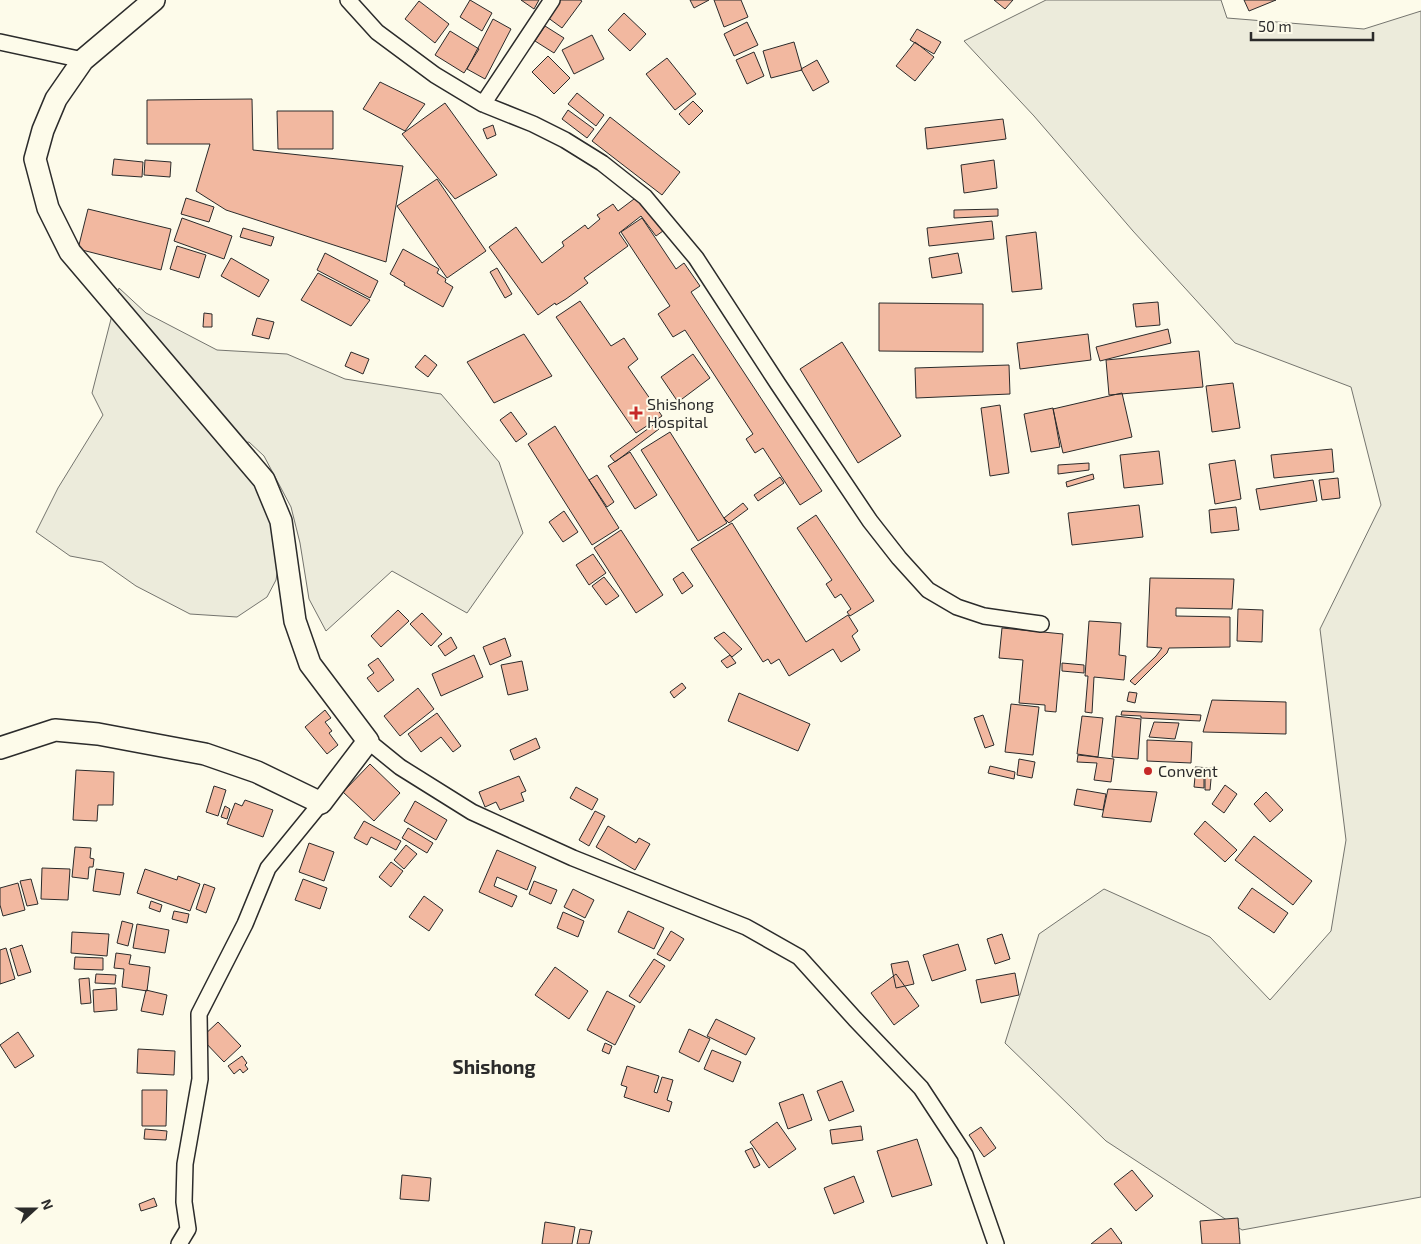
<svg xmlns="http://www.w3.org/2000/svg" width="1421" height="1244" font-family="'Exo 2',sans-serif">
<style>
.green{fill:#ecebdb;stroke:#74746e}
.building{fill:#f2b8a0;stroke:#2b2b2b}
.lines{fill:none;stroke-linecap:round;stroke-linejoin:round}
.street-casing{stroke:#2b2b2b;stroke-width:18}
.secondary-casing{stroke:#2b2b2b;stroke-width:24}
.street{stroke:#fdfbea;stroke-width:15}
.secondary{stroke:#fdfbea;stroke-width:21}
.poi-dot{fill:#c62828;stroke:#fdfbea;stroke-width:2}
.labels{text-anchor:middle;stroke-width:4;stroke-linejoin:round;paint-order:stroke}
.poi-label{font-size:16px;fill:#2b2b2b;stroke:#fdfbea;text-anchor:start}
.quarter-label{font-size:19px;font-weight:bold;fill:#2b2b2b;stroke:#fdfbea}
</style>
<rect width="100%" height="100%" fill="#fdfbea"/>
<path class="green" d="M1046 0H1221L1227 18 1364 29 1421 11V1197L1242 1230 1106 1141 1005 1043 1039 934 1104 889 1210 937 1270 1000 1331 931 1346 840 1320 629 1381 505 1351 387 1235 343 1133 231 1034 116 964 41Z
M119 288 146 313 217 350 287 354 345 379 441 394 499 462 523 533 467 613 392 571 326 631 309 599 300 543 291 507 264 456 249 442 227 446 266 492 280 555 276 580 267 597 237 617 190 614 136 586 102 562 70 556 36 532 58 488 103 415 92 393Z"/>
<path class="building" d="M470 0 492 13 482 31 460 17Z
M521 0H539L534 9Z
M560 0H580L582 1 562 28 547 17Z
M690 0H709L694 8Z
M714 0H741L748 17 724 27Z
M994 0H1013L1005 9Z
M1244 0H1276L1249 11Z
M419 1 449 24 435 43 405 19Z
M624 13 646 34 630 51 608 30Z
M493 19 511 29 485 79 467 69Z
M747 22 758 45 734 56 724 34Z
M545 26 564 38 554 53 535 41Z
M917 29 941 42 934 54 910 40Z
M450 31 479 49 464 73 435 55Z
M592 35 604 59 574 74 562 50Z
M794 42 802 70 771 78 763 51Z
M915 42 934 57 915 81 896 66Z
M754 52 764 76 747 84 736 60Z
M548 56 570 78 554 94 532 72Z
M667 58 696 94 675 110 646 74Z
M817 60 829 82 813 91 801 69Z
M380 82 425 104 405 131 363 109Z
M577 93 604 115 596 126 568 104Z
M252 99 253 150 403 166 386 262 226 210 196 191 210 144H147V100Z
M693 101 703 111 689 125 679 114Z
M445 103 497 175 455 199 402 134Z
M568 110 594 129 587 138 562 119Z
M277 111H333V149H278Z
M610 117 680 172 662 195 592 141Z
M1003 119 1006 139 927 149 925 128Z
M493 125 496 135 487 139 483 129Z
M114 159 143 162 142 177 112 175Z
M145 160 171 162 170 177 144 175Z
M994 160 997 188 964 193 961 165Z
M437 179 486 251 447 278 397 206Z
M638 196 663 231 656 236 641 216 619 233 628 246 584 278 588 283 566 299 556 305 555 303 538 315 489 247 516 227 542 263 564 246 562 242 585 225 588 229 600 219 597 215 613 204 618 211Z
M186 198 214 207 209 222 181 214Z
M88 209 171 229 161 270 78 249Z
M998 209V216L954 218V210Z
M182 218 232 236 224 259 174 241Z
M642 218 676 269 684 263 700 286 691 292 822 491 800 505 763 448 755 453 746 439 753 434 685 330 673 337 658 314 670 306 621 232Z
M992 221 994 239 929 246 927 228Z
M243 228 274 237 271 246 240 237Z
M1036 232 1042 289 1012 292 1006 236Z
M177 246 206 255 199 278 170 269Z
M403 249 439 269 437 273 446 279 445 282 453 287 443 307 404 285 405 283 390 274Z
M325 253 378 281 370 298 317 270Z
M958 253 962 273 932 278 929 258Z
M231 258 269 280 259 297 221 276Z
M497 268 512 294 505 298 490 272Z
M318 273 370 300 351 326 301 300Z
M580 301 611 346 624 338 638 359 628 367 662 416 636 433 556 317Z
M1158 302 1160 325 1136 327 1133 304Z
M879 303 983 304V352L879 351Z
M204 313 212 314V327H203Z
M257 318 274 322 269 339 252 335Z
M1168 329 1171 343 1100 361 1096 347Z
M524 334 552 376 494 403 467 362Z
M1088 334 1091 360 1020 369 1017 343Z
M842 342 901 436 858 463 800 369Z
M1199 351 1203 387 1109 395 1106 360Z
M351 352 369 359 363 374 345 366Z
M693 354 710 378 678 402 661 377Z
M425 355 437 365 428 377 415 367Z
M1009 365 1010 394 916 398 915 368Z
M1233 383 1240 428 1212 432 1206 386Z
M1122 393 1132 437 1063 453 1053 409Z
M1000 405 1009 473 990 476 981 408Z
M1053 408 1060 447 1031 452 1024 414Z
M511 412 527 434 516 442 500 420Z
M656 423 659 429 615 462 610 456Z
M555 426 619 528 592 545 528 444Z
M670 432 727 523 698 541 641 450Z
M1332 449 1334 472 1274 478 1271 455Z
M1159 451 1163 484 1124 488 1120 455Z
M630 452 657 495 635 509 608 466Z
M1235 460 1241 499 1215 504 1209 464Z
M1089 463V470L1058 474V465Z
M1093 474 1094 479 1067 487 1066 482Z
M597 475 614 502 607 507 589 480Z
M780 477 784 483 758 501 754 495Z
M1338 478 1340 498 1322 500 1319 480Z
M1313 480 1317 501 1260 510 1256 489Z
M743 503 748 509 729 523 724 518Z
M1139 505 1143 537 1072 545 1068 513Z
M1236 507 1239 530 1211 533 1209 510Z
M564 511 578 532 563 542 549 522Z
M816 515 874 601 850 616 847 612 851 609 841 594 835 598 826 584 832 580 797 528Z
M732 523 806 642 848 615 858 631 852 636 860 650 841 662 833 649 789 676 779 659 771 664 768 659 763 662 691 549Z
M621 530 663 595 636 613 594 548Z
M593 554 606 573 589 585 576 565Z
M683 572 693 586 682 594 673 579Z
M604 577 619 596 606 605 592 586Z
M1150 578 1234 579 1232 609 1176 608V616L1230 617V647L1169 648 1167 653 1135 685 1130 681 1156 656 1162 648 1147 647Z
M1238 609 1263 610 1262 642 1237 641Z
M398 610 409 621 381 647 371 636Z
M422 613 442 634 431 646 410 624Z
M1089 621 1121 623 1119 655 1126 656 1124 680 1094 677 1092 713 1085 712 1088 676H1085Z
M1002 628 1063 634 1056 712 1045 711V705L1019 703 1023 660 999 658Z
M724 632 742 649 732 657 714 638Z
M451 637 457 648 445 656 438 646Z
M505 638 511 656 490 665 483 647Z
M474 655 483 677 441 696 432 674Z
M730 655 736 663 727 668 721 661Z
M378 658 394 680 378 692 367 678 374 673 368 665Z
M522 661 528 690 508 695 501 665Z
M1062 663 1084 665V673L1062 671Z
M682 683 686 688 674 698 670 692Z
M418 688 434 709 400 736 384 716Z
M1129 692 1137 693 1135 703 1127 701Z
M739 693 810 724 798 751 728 721Z
M1212 700 1286 702V734L1203 732Z
M1011 704 1039 707 1033 755 1005 752Z
M325 710 331 718 325 722 332 731 329 733 338 745 327 754 305 727Z
M1122 711 1201 715 1200 721 1141 718V716L1121 715Z
M437 713 461 746 453 752 441 737 421 752 408 734Z
M983 715 994 745 985 748 974 718Z
M1082 716 1103 718 1098 757 1077 754Z
M1116 716 1141 719 1138 759 1112 757Z
M1154 722 1179 723 1175 739 1149 737Z
M536 738 540 748 514 760 510 750Z
M1147 740 1192 742 1191 763 1147 761Z
M1078 755 1114 759 1111 782 1094 780 1097 763 1077 762Z
M1019 759 1035 762 1032 778 1017 775Z
M370 764 400 793 374 821 343 792Z
M990 766 1015 772 1014 779 988 773Z
M1195 767 1212 768 1210 790H1205V776L1194 775Z
M76 770 114 772 113 805H98L97 821 73 820Z
M519 776 526 791 521 793 524 801 500 810 496 802 485 807 479 792Z
M1195 777 1204 778V788L1194 787Z
M1225 785 1237 794 1224 813 1212 804Z
M214 786 226 790 218 816 206 812Z
M576 787 598 799 592 810 570 798Z
M1077 789 1106 794 1103 810 1074 805Z
M1108 789 1157 792 1151 822 1102 817Z
M1266 792 1283 810 1270 822 1254 804Z
M245 800 273 810 263 837 227 824 235 803 242 806Z
M415 801 447 820 436 840 404 821Z
M225 806 230 809 227 819 221 817Z
M595 811 605 816 589 846 579 840Z
M364 821 401 841 396 850 371 837 367 845 354 838Z
M1205 821 1237 850 1225 862 1194 834Z
M608 826 636 843 639 838 650 844 635 870 596 847Z
M408 828 433 843 427 853 402 838Z
M1254 836 1312 881 1293 905 1235 860Z
M309 843 334 852 324 881 299 872Z
M406 845 417 854 404 869 394 860Z
M75 847 91 848 90 858 94 859 93 867H89L88 879 72 877Z
M497 850 536 867 527 890 497 877 494 886 517 896 512 907 479 892Z
M391 862 403 871 391 887 379 877Z
M42 868 70 869 68 900 41 899Z
M96 869 124 873 120 895 93 891Z
M145 869 177 880 178 876 200 884 190 911 137 893Z
M31 879 38 904 27 906 20 881Z
M303 879 327 888 320 909 295 900Z
M534 881 557 890 551 904 529 894Z
M18 883 25 910 3 916 0 905V888Z
M204 884 215 888 206 913 196 909Z
M1252 888 1288 913 1274 933 1238 908Z
M573 889 594 900 585 918 564 907Z
M424 896 443 910 429 931 409 917Z
M151 901 162 905 160 912 149 908Z
M174 911 189 914 187 923 172 919Z
M628 911 664 928 654 949 618 932Z
M563 912 584 921 578 937 557 928Z
M122 921 133 924 128 946 117 943Z
M137 924 169 930 165 953 133 948Z
M671 931 684 939 670 961 657 954Z
M72 932 109 934 107 956 71 953Z
M1002 934 1010 959 995 964 987 939Z
M958 944 966 970 932 981 923 955Z
M22 945 31 972 18 976 10 949Z
M6 948 15 979 0 984V950Z
M116 953 131 955 129 964 150 967 147 991 122 987 124 969 114 968Z
M75 957 103 958V970L74 969Z
M654 959 665 966 640 1003 629 996Z
M908 961 914 984 896 988 891 964Z
M555 967 588 991 569 1019 535 995Z
M1015 973 1019 995 981 1003 976 980Z
M96 974 116 975 115 984 95 983Z
M896 974 919 1006 894 1025 871 993Z
M89 978 91 1003 81 1004 79 979Z
M116 988 117 1010 94 1012 93 990Z
M146 990 167 995 163 1015 141 1011Z
M607 991 635 1006 615 1045 587 1030Z
M716 1019 755 1038 746 1055 707 1036Z
M218 1022 241 1046 224 1062 201 1038Z
M689 1029 710 1039 699 1062 679 1052Z
M18 1032 34 1056 15 1068 0 1045Z
M605 1043 612 1046 609 1054 602 1051Z
M138 1049 175 1051 174 1075 137 1073Z
M712 1050 741 1062 733 1082 704 1069Z
M242 1056 247 1063 245 1065 248 1069 243 1073 240 1069 234 1074 228 1066Z
M627 1066 659 1076 654 1092 657 1093 662 1077 673 1080 667 1100 672 1102 669 1112 624 1097 627 1087 621 1085Z
M842 1081 854 1111 829 1121 817 1091Z
M142 1090H167L166 1126H142Z
M803 1094 812 1120 788 1129 779 1103Z
M777 1122 796 1149 769 1168 750 1142Z
M861 1126 863 1140 832 1144 830 1130Z
M981 1127 996 1148 984 1157 969 1135Z
M145 1129 167 1131 166 1140 144 1139Z
M917 1139 932 1185 892 1197 877 1151Z
M752 1148 760 1165 754 1168 745 1151Z
M1132 1170 1153 1196 1136 1211 1114 1184Z
M402 1175 431 1178 429 1201 400 1199Z
M854 1176 864 1202 834 1214 824 1188Z
M154 1198 157 1206 141 1211 139 1204Z
M1238 1218 1240 1244H1202L1200 1221Z
M545 1222 575 1227 572 1244H542Z
M1111 1228 1122 1243 1121 1244H1091Z
M580 1229 592 1231 589 1244H577Z"/>
<g class="lines">
<g class="street-casing">
<path id="street" d="M348 0 377 32 435 75 483 104 533 124 565 140 602 163 645 197 696 258 778 384 870 521 899 558 928 590 957 607 984 616 1041 624
M0 42 83 60
M483 104 552 0
M368 741 400 767 472 812 573 858 746 927 799 957 855 1019 921 1088 965 1155 996 1244
M179 1244 188 1229 184 1202 185 1164 200 1079 199 1014 245 924 268 868 321 803"/>
</g>
<g class="secondary-casing">
<path id="secondary" d="M0 748 55 730 98 734 205 754 257 772 321 803 368 741 310 664 295 621 281 521 264 480 70 252 48 208 35 159 43 130 56 99 83 60 154 0"/>
</g>
<use href="#street" class="street"/>
<use href="#secondary" class="secondary"/>
</g>
<g class="poi-dot">
<path d="M633.5 405.5h5v5h5v5h-5v5h-5v-5h-5v-5h5z"/>
<circle cx="1148" cy="771" r="5"/>
</g>
<g class="labels">
<g class="poi-label">
<text x="647" y="410">Shishong<tspan x="647" dy="18">Hospital</tspan></text>
<text x="1158" y="777">Convent</text>
</g>
<g class="quarter-label">
<text x="494" y="1074">Shishong</text>
</g>
</g>
<g transform="translate(35 1209) rotate(69)" stroke="#fdfbea" stroke-width="4" paint-order="stroke">
<path d="M0-4L9 19L0 12L-9 19Z" fill="#2b2b2b"/>
<text y="-8" font-size="14" font-weight="bold" text-anchor="middle" fill="#2b2b2b">N</text>
</g>
<path d="M1251 32v8h122v-8" fill="none" stroke="#2b2b2b" stroke-width="2.5"/>
<text x="1258" y="32" font-size="15" fill="#2b2b2b" stroke="#fdfbea" stroke-width="4" paint-order="stroke">50 m</text>
</svg>
